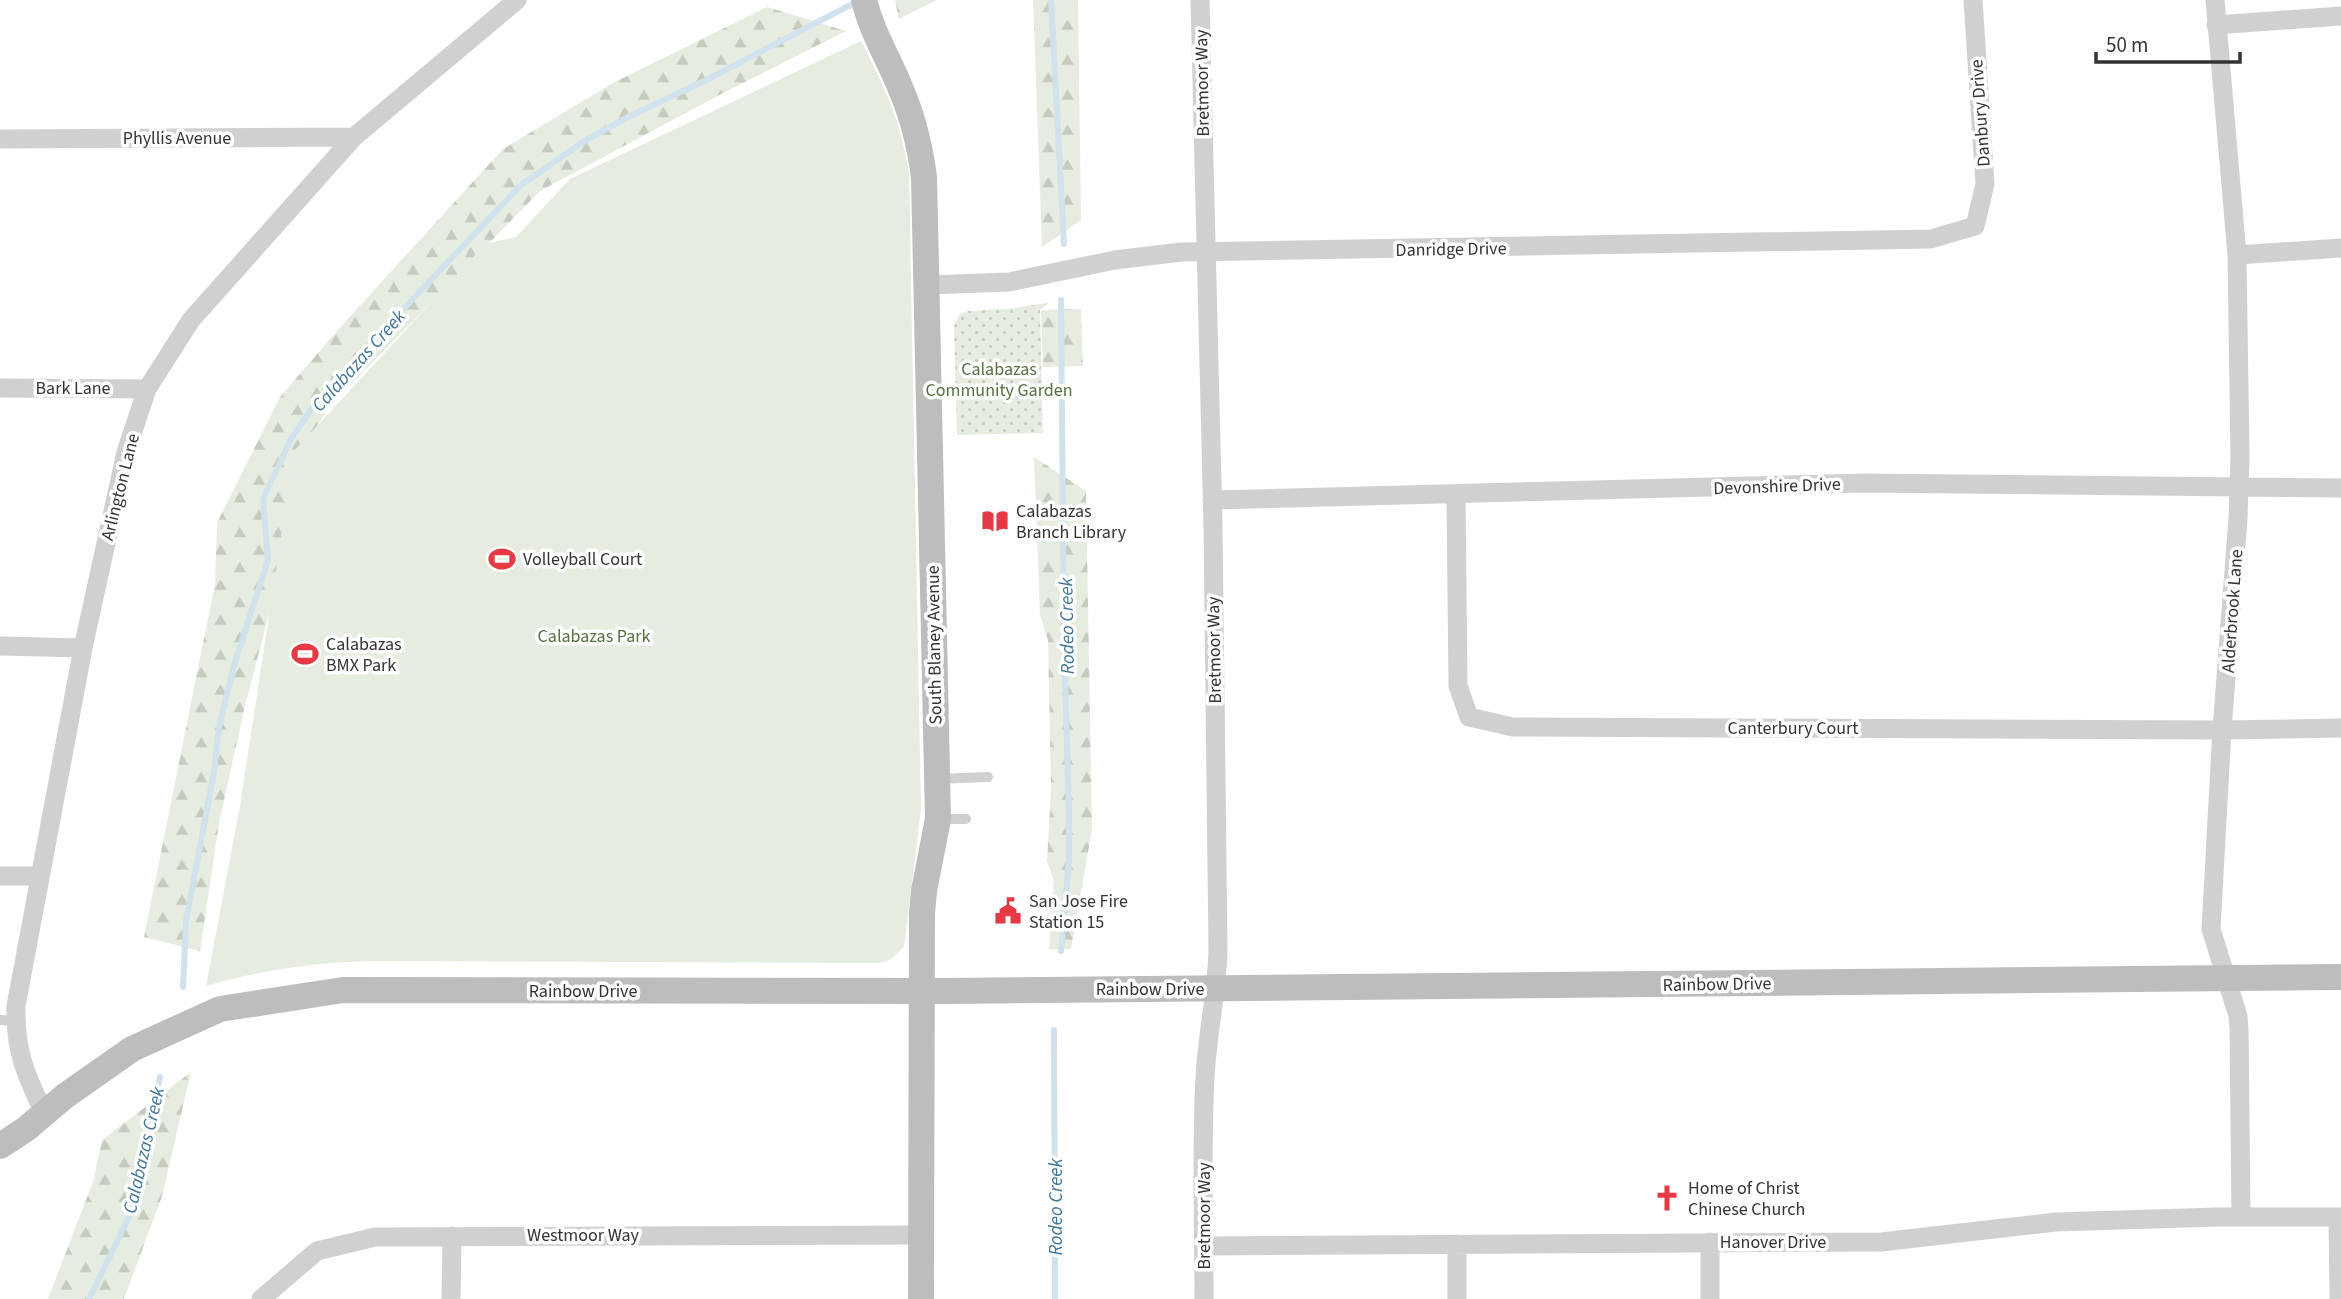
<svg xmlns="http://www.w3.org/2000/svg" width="2341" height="1299" font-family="'Source Sans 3',sans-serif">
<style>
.grass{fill:url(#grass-dots)}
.forest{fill:url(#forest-firs)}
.park{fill:#e6ecdf}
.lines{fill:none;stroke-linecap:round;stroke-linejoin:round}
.stream{stroke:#cfe2ee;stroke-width:6}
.lane{stroke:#d0d0d0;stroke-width:10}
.street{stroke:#d0d0d0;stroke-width:19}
.secondary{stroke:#bdbdbd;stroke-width:26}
.labels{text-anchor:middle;stroke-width:7;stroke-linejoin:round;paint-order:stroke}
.street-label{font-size:18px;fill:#333;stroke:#fff}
.park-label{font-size:18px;fill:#56703f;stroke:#fff}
.poi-label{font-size:18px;fill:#333;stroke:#fff;text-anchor:start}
.water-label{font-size:19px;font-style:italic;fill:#3f7597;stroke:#fff}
</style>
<defs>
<pattern id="grass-dots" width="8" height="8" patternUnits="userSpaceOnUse" patternTransform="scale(1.75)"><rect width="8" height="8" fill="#e6ecdf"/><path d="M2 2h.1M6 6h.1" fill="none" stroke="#c6cbc0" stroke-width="1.8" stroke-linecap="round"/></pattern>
<pattern id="forest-firs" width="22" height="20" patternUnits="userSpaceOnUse" patternTransform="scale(1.75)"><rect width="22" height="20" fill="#e6ecdf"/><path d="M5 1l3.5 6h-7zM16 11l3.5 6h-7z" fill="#c6cbc0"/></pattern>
</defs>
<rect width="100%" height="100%" fill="#fff"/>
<path class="grass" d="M1048 303 1040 310 1043 433 957 435 954 325 960 314 967 311 1006 309Z"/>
<path class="forest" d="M895 0H937L899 19Z
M1033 0H1078L1081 220 1042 247Z
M767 7 846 31 725 92 540 191 328 408 305 447 283 560 245 706 219 823 200 951 144 937 215 584 217 523 280 397 344 323 503 149 613 83Z
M1081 309 1083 366 1043 367 1041 310Z
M1034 457 1086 491 1092 829 1071 949H1049L1054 881 1047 861 1051 788 1048 640 1040 615Z
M191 1072 162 1196 124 1299H48L93 1182 102 1140Z"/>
<path class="park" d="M861 41C885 89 900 118 909 173L921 809 904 947 890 960 880 963 373 961C315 962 261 970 206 986L240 806 294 451 485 244 516 237 570 179Z"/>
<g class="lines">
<path class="stream" d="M1051 0 1064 244
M1061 300 1064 644 1069 812V861L1061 951
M183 987 186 921 214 772 219 727 234 665 268 560 263 499 291 439 319 398 521 185 586 140 626 118 708 79 858 1
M1054 1030 1055 1299
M89 1299 129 1217 160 1077"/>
<path class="lane" d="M937 779 988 777
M939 819H966
M0 1020 16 1021"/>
<path class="street" d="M1200 0 1213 525 1218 950C1217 993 1207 1035 1205 1078 1201 1151 1204 1226 1204 1299
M2215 0 2237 255 2240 458 2238 518 2222 730 2211 929 2238 1016 2239 1028 2241 1217
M2216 25 2341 16
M0 139 354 137
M2237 255 2341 248
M927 285 1009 282 1115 260 1181 252 1931 239 1975 226 1985 184 1973 0
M0 388 147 389
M1456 495 1458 686 1469 717 1513 727 2222 730 2341 728
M1212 500 1864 483 2341 488
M0 646 83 648
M0 876H40
M44 1113C25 1073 15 1051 16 1006L83 648 126 452 147 389 191 320 354 137 517 0
M2338 1217 2339 1299
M1710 1242V1299
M1457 1244V1299
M1204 1246 1881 1242 2056 1222 2217 1217H2341
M261 1299 317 1251 375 1237 921 1235
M451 1299 452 1236"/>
<path class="secondary" d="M864 0C872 33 890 61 902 92 914 120 920 147 924 177L938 819 924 891 922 913 921 1299
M0 1146 26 1129 65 1096 132 1049 220 1009 343 990 945 991 2341 977"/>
</g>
<defs>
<g id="library-bare" transform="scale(2.1)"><path d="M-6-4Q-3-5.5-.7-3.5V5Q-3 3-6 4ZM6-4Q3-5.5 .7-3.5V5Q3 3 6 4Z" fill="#e63946" stroke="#fff" stroke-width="2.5" paint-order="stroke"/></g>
<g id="stadium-bare" transform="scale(2.1)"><path d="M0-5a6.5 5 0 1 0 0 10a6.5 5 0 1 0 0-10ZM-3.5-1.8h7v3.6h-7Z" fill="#e63946" stroke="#fff" stroke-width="2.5" paint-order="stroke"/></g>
<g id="civic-bare" transform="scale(2.1)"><path d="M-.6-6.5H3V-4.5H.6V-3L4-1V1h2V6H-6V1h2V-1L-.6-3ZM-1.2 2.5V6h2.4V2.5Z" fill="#e63946" stroke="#fff" stroke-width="2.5" paint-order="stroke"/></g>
<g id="church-bare" transform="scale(2.1)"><path d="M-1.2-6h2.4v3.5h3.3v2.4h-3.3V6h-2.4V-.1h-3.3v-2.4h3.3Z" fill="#e63946" stroke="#fff" stroke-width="2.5" paint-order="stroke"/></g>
</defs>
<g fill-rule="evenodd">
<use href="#library-bare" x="995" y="521"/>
<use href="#stadium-bare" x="502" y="559"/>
<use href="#stadium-bare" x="305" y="654"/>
<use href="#civic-bare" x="1008" y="911"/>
<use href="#church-bare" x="1667" y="1198"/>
</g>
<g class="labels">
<g class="street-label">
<text transform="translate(1202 83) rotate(-91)" y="6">Bretmoor Way</text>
<text transform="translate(1980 113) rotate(-94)" y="6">Danbury Drive</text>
<text x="177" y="144">Phyllis Avenue</text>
<text transform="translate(1451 249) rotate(-1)" y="6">Danridge Drive</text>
<text x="73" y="394">Bark Lane</text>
<text transform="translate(1777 486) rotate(-2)" y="6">Devonshire Drive</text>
<text transform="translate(120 487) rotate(-76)" y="6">Arlington Lane</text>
<text transform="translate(2232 611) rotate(-86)" y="6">Alderbrook Lane</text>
<text transform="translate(934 645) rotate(-91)" y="6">South Blaney Avenue</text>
<text transform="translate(1214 650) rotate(-91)" y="6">Bretmoor Way</text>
<text x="1793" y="734">Canterbury Court</text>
<text transform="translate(1717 984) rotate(-1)" y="6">Rainbow Drive</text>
<text x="1150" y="995">Rainbow Drive</text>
<text x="583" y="997">Rainbow Drive</text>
<text transform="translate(1204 1216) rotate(-90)" y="6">Bretmoor Way</text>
<text x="583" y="1241">Westmoor Way</text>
<text x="1773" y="1248">Hanover Drive</text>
</g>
<g class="park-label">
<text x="999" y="375">Calabazas<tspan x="999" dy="21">Community Garden</tspan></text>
<text x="594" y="642">Calabazas Park</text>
</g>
<g class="poi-label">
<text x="1016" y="517">Calabazas<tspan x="1016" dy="21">Branch Library</tspan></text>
<text x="523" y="565">Volleyball Court</text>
<text x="326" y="650">Calabazas<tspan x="326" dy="21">BMX Park</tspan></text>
<text x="1029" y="907">San Jose Fire<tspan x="1029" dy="21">Station 15</tspan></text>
<text x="1688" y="1194">Home of Christ<tspan x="1688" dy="21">Chinese Church</tspan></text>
</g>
<g class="water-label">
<text transform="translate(358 360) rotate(-48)" y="7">Calabazas Creek</text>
<text transform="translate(1066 626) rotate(-91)" y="7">Rodeo Creek</text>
<text transform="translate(143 1150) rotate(-77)" y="7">Calabazas Creek</text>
<text transform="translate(1055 1207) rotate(-90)" y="7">Rodeo Creek</text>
</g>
</g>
<path d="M2096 52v10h144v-10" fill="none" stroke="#333333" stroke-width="3.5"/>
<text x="2106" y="52" font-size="21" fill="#333333" stroke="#ffffff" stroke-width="5" paint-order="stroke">50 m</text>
</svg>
